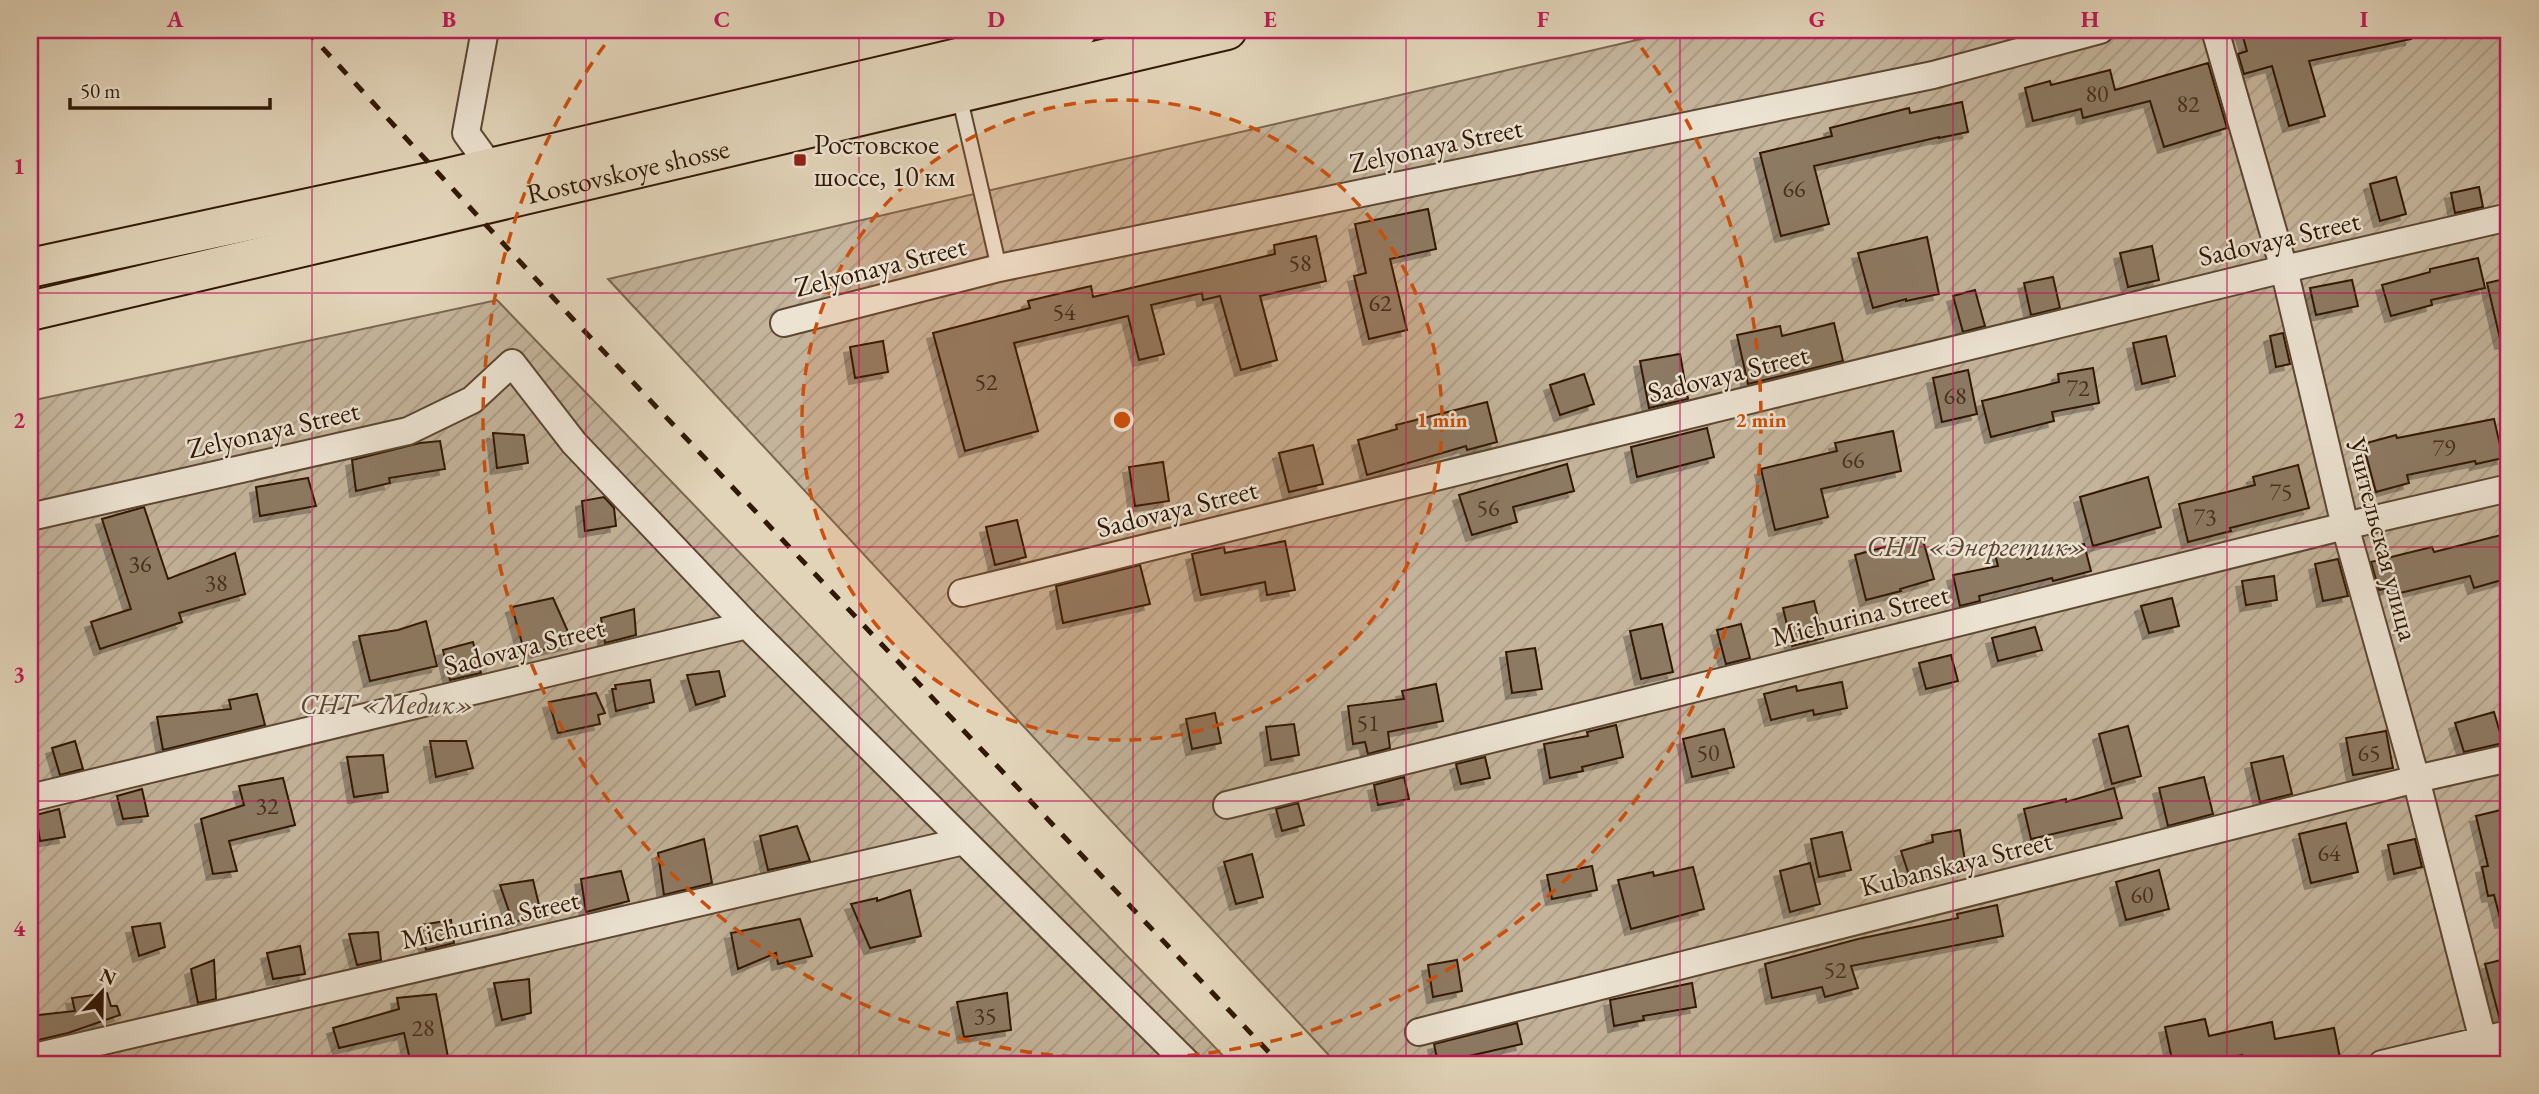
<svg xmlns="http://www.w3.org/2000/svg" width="2539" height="1094" font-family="'EB Garamond',serif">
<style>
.garden{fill:url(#garden-furrows);stroke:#7a6650;stroke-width:2}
.building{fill:#8d7a63;stroke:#311806;stroke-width:2;filter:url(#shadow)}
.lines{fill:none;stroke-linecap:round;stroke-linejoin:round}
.lane-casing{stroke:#5d4733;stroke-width:18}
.street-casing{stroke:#5d4733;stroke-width:30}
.highway-casing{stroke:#311806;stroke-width:42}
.lane{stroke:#ece3d2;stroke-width:14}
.street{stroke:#ece3d2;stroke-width:26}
.highway{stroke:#e2d4b9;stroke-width:38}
.rail{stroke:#311806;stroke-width:5;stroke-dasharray:12 12;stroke-linecap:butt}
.grid{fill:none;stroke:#c2185b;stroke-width:2;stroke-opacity:0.55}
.ring{fill:none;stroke:#cd4f0b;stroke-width:3.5;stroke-dasharray:12 9}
.poi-dot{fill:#8f2418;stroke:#ece3d2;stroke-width:2.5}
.labels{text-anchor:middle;stroke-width:5;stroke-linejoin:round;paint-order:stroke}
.number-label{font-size:24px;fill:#48301d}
.poi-label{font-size:28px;fill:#311806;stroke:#ece3d2;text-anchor:start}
.street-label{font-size:28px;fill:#311806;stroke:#ece3d2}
.park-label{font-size:28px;font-style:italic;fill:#5d4733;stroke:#ece3d2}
.centre{fill:#cd4f0b;stroke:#ece3d2;stroke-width:3.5}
.ring-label{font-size:21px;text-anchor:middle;font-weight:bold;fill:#cd4f0b;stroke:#ece3d2;stroke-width:5;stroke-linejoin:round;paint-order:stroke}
.neatline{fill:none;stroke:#c2185b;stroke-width:2.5}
.grid-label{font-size:23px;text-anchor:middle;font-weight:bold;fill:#c2185b}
</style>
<defs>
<pattern id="garden-furrows" width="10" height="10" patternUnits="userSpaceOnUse" patternTransform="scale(1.75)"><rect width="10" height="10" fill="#c4b49b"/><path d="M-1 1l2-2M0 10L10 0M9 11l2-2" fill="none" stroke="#a99a84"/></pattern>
<filter id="shadow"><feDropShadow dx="-6" dy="6" stdDeviation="0" flood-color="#0004"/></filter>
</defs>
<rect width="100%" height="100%" fill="#e2d4b9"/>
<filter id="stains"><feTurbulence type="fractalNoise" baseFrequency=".00286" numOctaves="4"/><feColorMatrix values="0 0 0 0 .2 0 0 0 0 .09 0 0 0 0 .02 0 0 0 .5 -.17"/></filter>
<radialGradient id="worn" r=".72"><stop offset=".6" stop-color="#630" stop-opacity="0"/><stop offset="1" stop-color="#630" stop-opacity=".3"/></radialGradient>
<path class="garden" d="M1680 30H2509V1064H1337L608 279Z
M497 300 1231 1064H30V401Z"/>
<path class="building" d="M2241 30H2410L2411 39 2309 61 2325 116 2289 126 2272 66 2244 74 2238 54 2247 51Z
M2208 63 2227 128 2164 147 2150 101 2083 118 2081 109 2033 121 2025 88 2050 81 2051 85 2110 70 2115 90Z
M1962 102 1968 132 1939 138V137L1814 166 1829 224 1781 236 1760 153 1832 136 1830 128 1877 116 1909 108 1910 113Z
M2396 177 2406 214 2380 221 2370 184Z
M2479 187 2483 207 2455 213 2451 193Z
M1428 209 1436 249 1390 259 1407 330 1369 339 1354 276 1366 273 1355 224Z
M1316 236 1326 281 1260 296 1277 360 1241 370 1220 296 1203 300 1202 293 1151 305 1164 354 1139 360 1128 316 1014 343 1038 431 965 451 933 333 1030 308 1028 301 1091 286 1093 297 1275 254 1274 245Z
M1927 237 1939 294 1906 301V299L1873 308 1858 253Z
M2152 246 2159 280 2128 287 2120 253Z
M2478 258 2485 288 2431 300 2432 305 2391 316 2382 285 2430 272V269Z
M2053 277 2060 308 2031 315 2024 283Z
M2509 278V342L2501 343 2487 283Z
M2352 280 2358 306 2316 315 2310 288Z
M1975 290 1985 326 1963 332 1953 296Z
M1834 323 1843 361 1748 384 1737 335 1780 326 1782 336Z
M2283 333 2290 364 2276 367 2270 336Z
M2166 336 2175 376 2142 384 2133 343Z
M883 341 888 372 855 378 850 347Z
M1680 354 1688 399 1649 408 1640 361Z
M2093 368 2099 403 2052 412 2054 421 1991 437 1982 401 2059 382 2058 374Z
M1968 370 1977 414 1942 422 1933 378Z
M1584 374 1594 404 1560 415 1550 385Z
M1487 402 1497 442 1467 450 1466 446 1367 475 1358 440 1397 429 1396 425Z
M2494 419 2503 458 2476 464 2475 461 2407 475 2409 483 2376 492 2363 444 2396 435 2397 438Z
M1707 428 1714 457 1637 477 1631 447Z
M1893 431 1901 471 1821 489 1828 517 1775 530 1761 469 1837 451 1835 443Z
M493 433 524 435 528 463 497 468Z
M440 441 445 469 389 478 390 483 356 491 352 460 420 443Z
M1313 445 1323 484 1289 492 1279 453Z
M1163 462 1169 501 1135 506 1129 467Z
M1567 464 1574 491 1513 507 1517 522 1472 535 1459 495Z
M2298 465 2309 508 2230 528 2231 531 2188 542 2179 504 2255 485 2253 477Z
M2148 477 2161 527 2093 546 2080 497Z
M308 478 316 506 260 516 256 487Z
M604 497 614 508 616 526 585 531 582 501Z
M144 507 168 579 235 553 245 594 179 613 182 622 100 649 91 622 131 609 102 519Z
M1017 520 1026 557 995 565 986 527Z
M2509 533V578L2474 588 2470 576 2396 594 2394 587 2379 590 2371 562 2432 547 2434 552Z
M1922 537 1934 579 1900 589 1901 591 1866 600 1855 555Z
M1285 541 1295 590 1267 595 1265 582 1201 595 1192 554 1224 547 1225 553Z
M2084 544 2091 571 2053 581 2052 578 1979 596 1980 601 1960 606 1953 575 1998 566 1995 554 2024 547 2027 559Z
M2338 559 2348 596 2323 601 2315 564Z
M1140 565 1150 604 1063 623 1056 586Z
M2274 576 2277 600 2246 605 2242 581Z
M553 598 573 643 525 654 512 607Z
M2172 598 2179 626 2149 633 2141 606Z
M1814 601 1823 638 1792 646 1783 608Z
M634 609 636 635 605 643 601 618Z
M426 621 437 666 370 681 359 636 398 630Z
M1662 624 1673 672 1641 679 1630 631Z
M1741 624 1750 658 1726 664 1717 630Z
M2035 627 2042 650 1998 661 1992 638Z
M473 642 481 673 450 680 443 650Z
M1535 648 1542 689 1512 693 1506 652Z
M1951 655 1958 681 1926 689 1919 663Z
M719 671 725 696 696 705 687 675Z
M650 680 654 702 616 711 612 689H616L615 685Z
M1842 682 1847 708 1814 715 1813 710 1771 720 1764 694 1796 686 1797 691Z
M1436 684 1443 721 1388 732 1390 748 1368 754 1365 742 1353 744 1348 706 1404 699 1402 691Z
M596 693 605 713 598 715 600 724 558 733 549 702Z
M257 694 265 725 163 750 157 717 231 709 229 700Z
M2494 712 2503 743 2464 752 2455 723Z
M1215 713 1221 743 1192 749 1186 719Z
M1294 724 1299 755 1271 760 1266 727Z
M1616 725 1623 757 1582 767 1583 771 1550 778 1544 744 1588 736 1587 732Z
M2128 726 2141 776 2112 784 2099 734Z
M1724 729 1734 767 1692 777 1683 739Z
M2386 731 2393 768 2353 775 2346 738Z
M75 741 83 769 60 775 52 748Z
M430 741H466L473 768 436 777Z
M383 755 388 792 354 797 347 757Z
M2283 756 2292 794 2260 802 2251 763Z
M1485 757 1490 778 1461 784 1456 764Z
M1404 777 1409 799 1378 805 1374 785Z
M2204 777 2213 814 2168 826 2159 788Z
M283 778 295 825 229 841 237 871 213 874 201 819 244 805 239 786Z
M2114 788 2122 818 2031 839 2024 809 2066 799V802Z
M142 789 148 816 123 819 117 796Z
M1298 803 1304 825 1282 831 1276 809Z
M2509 808V921L2501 922 2494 895 2488 896 2482 867 2488 866 2476 816Z
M59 809 65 837 40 841 36 815Z
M2346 823 2358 872 2311 883 2299 834Z
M797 826 810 861 768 870 760 836Z
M1960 830 1966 867 1911 881 1901 851 1933 842 1932 835Z
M1842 832 1851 870 1819 877 1811 839Z
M704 839 712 883 664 895 658 853Z
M2415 839 2422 867 2394 874 2388 845Z
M1252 854 1263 897 1236 904 1224 862Z
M1810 863 1820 904 1790 912 1780 871Z
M1592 866 1597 890 1552 899 1547 875Z
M1693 867 1704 909 1631 929 1618 880 1653 872 1654 876Z
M2159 870 2169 909 2126 920 2116 882Z
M621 871 629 901 586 912 581 879Z
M533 880 541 913 513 923 500 885Z
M910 890 921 936 870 948 851 904 877 898V901Z
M1997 905 2003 936 1851 966 1858 988 1825 997 1822 987 1772 998 1765 964 1858 939 1958 918 1957 914Z
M800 919 812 956 778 964 776 953 738 969 731 933Z
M451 920 454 943 426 950 421 925Z
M160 923 165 947 139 956 132 927Z
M378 932 381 960 357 965 349 934Z
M300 946 305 974 273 979 267 953Z
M2509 958V1019L2500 1020 2485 964Z
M214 960 216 999 198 1003 191 969Z
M1457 960 1462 991 1433 997 1428 965Z
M529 979 531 1013 502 1020 494 983Z
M1692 983 1696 1007 1643 1016 1644 1020 1614 1026 1610 1000Z
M107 993 111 1006H117L120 1015 68 1033 30 1042V1016L75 1011 72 998Z
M1007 993 1011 1030 964 1037 957 1002Z
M436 994 448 1057 411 1064 404 1033 339 1048 333 1028 399 1009 397 998Z
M2205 1019 2209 1036 2272 1022 2275 1039 2334 1028 2340 1058 2308 1064H2244L2242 1055 2197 1064H2173L2165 1027Z
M1517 1023 1522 1044 1438 1063 1434 1044Z"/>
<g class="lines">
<g class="lane-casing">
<path id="lane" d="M959 95 999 268"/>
</g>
<g class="street-casing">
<path id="street" d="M485 30 466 133 500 180
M2215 30 2284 269 2345 526 2416 779 2489 1064
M784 323 999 268 1933 75 2100 30
M30 517 408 431 472 400 512 363 574 443 747 625 1188 1064
M962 593 2284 269 2509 217
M30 798 747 625
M1227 805 2345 526 2509 488
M1419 1032 2416 779 2509 758
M30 1058 964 841
M2382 1064 2509 1034"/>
</g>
<g class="highway-casing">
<g id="highway">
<path d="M30 268 443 179 1077 30"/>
<path id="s1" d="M30 311 1227 30"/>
</g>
</g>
<use href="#lane" class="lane"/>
<use href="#street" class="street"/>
<use href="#highway" class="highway"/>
<path class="rail" d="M306 30 572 318 1280 1064"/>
</g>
<path class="grid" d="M312 30V1064M586 30V1064M859 30V1064M1133 30V1064M1406 30V1064M1680 30V1064M1953 30V1064M2227 30V1064M30 293H2509M30 547H2509M30 801H2509"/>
<circle cx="1122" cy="420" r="320" fill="#cd4f0b" fill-opacity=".12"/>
<g class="ring">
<circle cx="1122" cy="420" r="320"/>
<path d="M1629 31A639 639 0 1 1 615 31"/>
</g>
<rect class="poi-dot" x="793" y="153" width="14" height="14" rx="3.5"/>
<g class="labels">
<g class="number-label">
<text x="2097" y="102">80</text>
<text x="2188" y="112">82</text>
<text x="1794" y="197">66</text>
<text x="1300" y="271">58</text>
<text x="1380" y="311">62</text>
<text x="1064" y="320">54</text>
<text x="986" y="390">52</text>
<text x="2078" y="396">72</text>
<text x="1955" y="404">68</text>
<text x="2444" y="456">79</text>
<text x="1853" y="468">66</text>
<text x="2281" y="500">75</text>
<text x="1488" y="516">56</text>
<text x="2205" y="525">73</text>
<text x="140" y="572">36</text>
<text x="216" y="591">38</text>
<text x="1368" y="731">51</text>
<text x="1708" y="761">50</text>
<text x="2369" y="761">65</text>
<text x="267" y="814">32</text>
<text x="2329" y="861">64</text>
<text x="2142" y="903">60</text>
<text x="1835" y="978">52</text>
<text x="985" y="1024">35</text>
<text x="423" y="1036">28</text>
</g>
<g class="poi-label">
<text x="814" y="154">Ростовское<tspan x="814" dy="32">шоссе, 10 км</tspan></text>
</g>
<g class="street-label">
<text transform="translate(1436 145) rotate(-12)" y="10">Zelyonaya Street</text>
<text dy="10" stroke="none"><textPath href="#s1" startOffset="614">Rostovskoye shosse</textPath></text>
<text transform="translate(2279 238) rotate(-13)" y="10">Sadovaya Street</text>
<text transform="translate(880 266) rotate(-14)" y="10">Zelyonaya Street</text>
<text transform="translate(1728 373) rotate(-14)" y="10">Sadovaya Street</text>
<text transform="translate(273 429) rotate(-13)" y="10">Zelyonaya Street</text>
<text transform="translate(1177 508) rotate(-14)" y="10">Sadovaya Street</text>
<text transform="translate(2383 539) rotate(75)" y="10">Учительская улица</text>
<text transform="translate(1860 615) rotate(-14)" y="10">Michurina Street</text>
<text transform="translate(524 646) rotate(-14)" y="10">Sadovaya Street</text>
<text transform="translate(1956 863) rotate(-14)" y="10">Kubanskaya Street</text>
<text transform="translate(490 919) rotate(-13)" y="10">Michurina Street</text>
</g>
<g class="park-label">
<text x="1977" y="556">СНТ «Энергетик»</text>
<text x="387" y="714">СНТ «Медик»</text>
</g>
</g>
<circle cx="1122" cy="420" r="10" class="centre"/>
<g class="ring-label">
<text x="1442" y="427">1 min</text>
<text x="1761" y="427">2 min</text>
</g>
<rect width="2539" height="1094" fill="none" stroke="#e2d4b9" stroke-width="77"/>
<g transform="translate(102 992) rotate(22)" stroke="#ece3d2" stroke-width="5" paint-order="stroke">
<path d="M0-5L12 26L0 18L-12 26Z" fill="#311806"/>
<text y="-10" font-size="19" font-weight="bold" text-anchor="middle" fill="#311806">N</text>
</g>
<path d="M70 98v10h200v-10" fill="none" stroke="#311806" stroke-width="3.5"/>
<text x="80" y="98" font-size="21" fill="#311806" stroke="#ece3d2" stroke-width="5" paint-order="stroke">50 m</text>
<rect x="38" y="38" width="2462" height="1018" class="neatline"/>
<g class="grid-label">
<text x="175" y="27">A</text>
<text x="449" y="27">B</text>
<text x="722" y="27">C</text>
<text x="996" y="27">D</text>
<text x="1270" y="27">E</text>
<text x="1543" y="27">F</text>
<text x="1817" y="27">G</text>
<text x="2090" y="27">H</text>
<text x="2364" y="27">I</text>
<text x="19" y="174">1</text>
<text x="19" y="428">2</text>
<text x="19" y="682">3</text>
<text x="19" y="936">4</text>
</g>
<rect width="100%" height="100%" filter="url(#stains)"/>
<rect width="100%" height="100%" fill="url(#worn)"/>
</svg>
